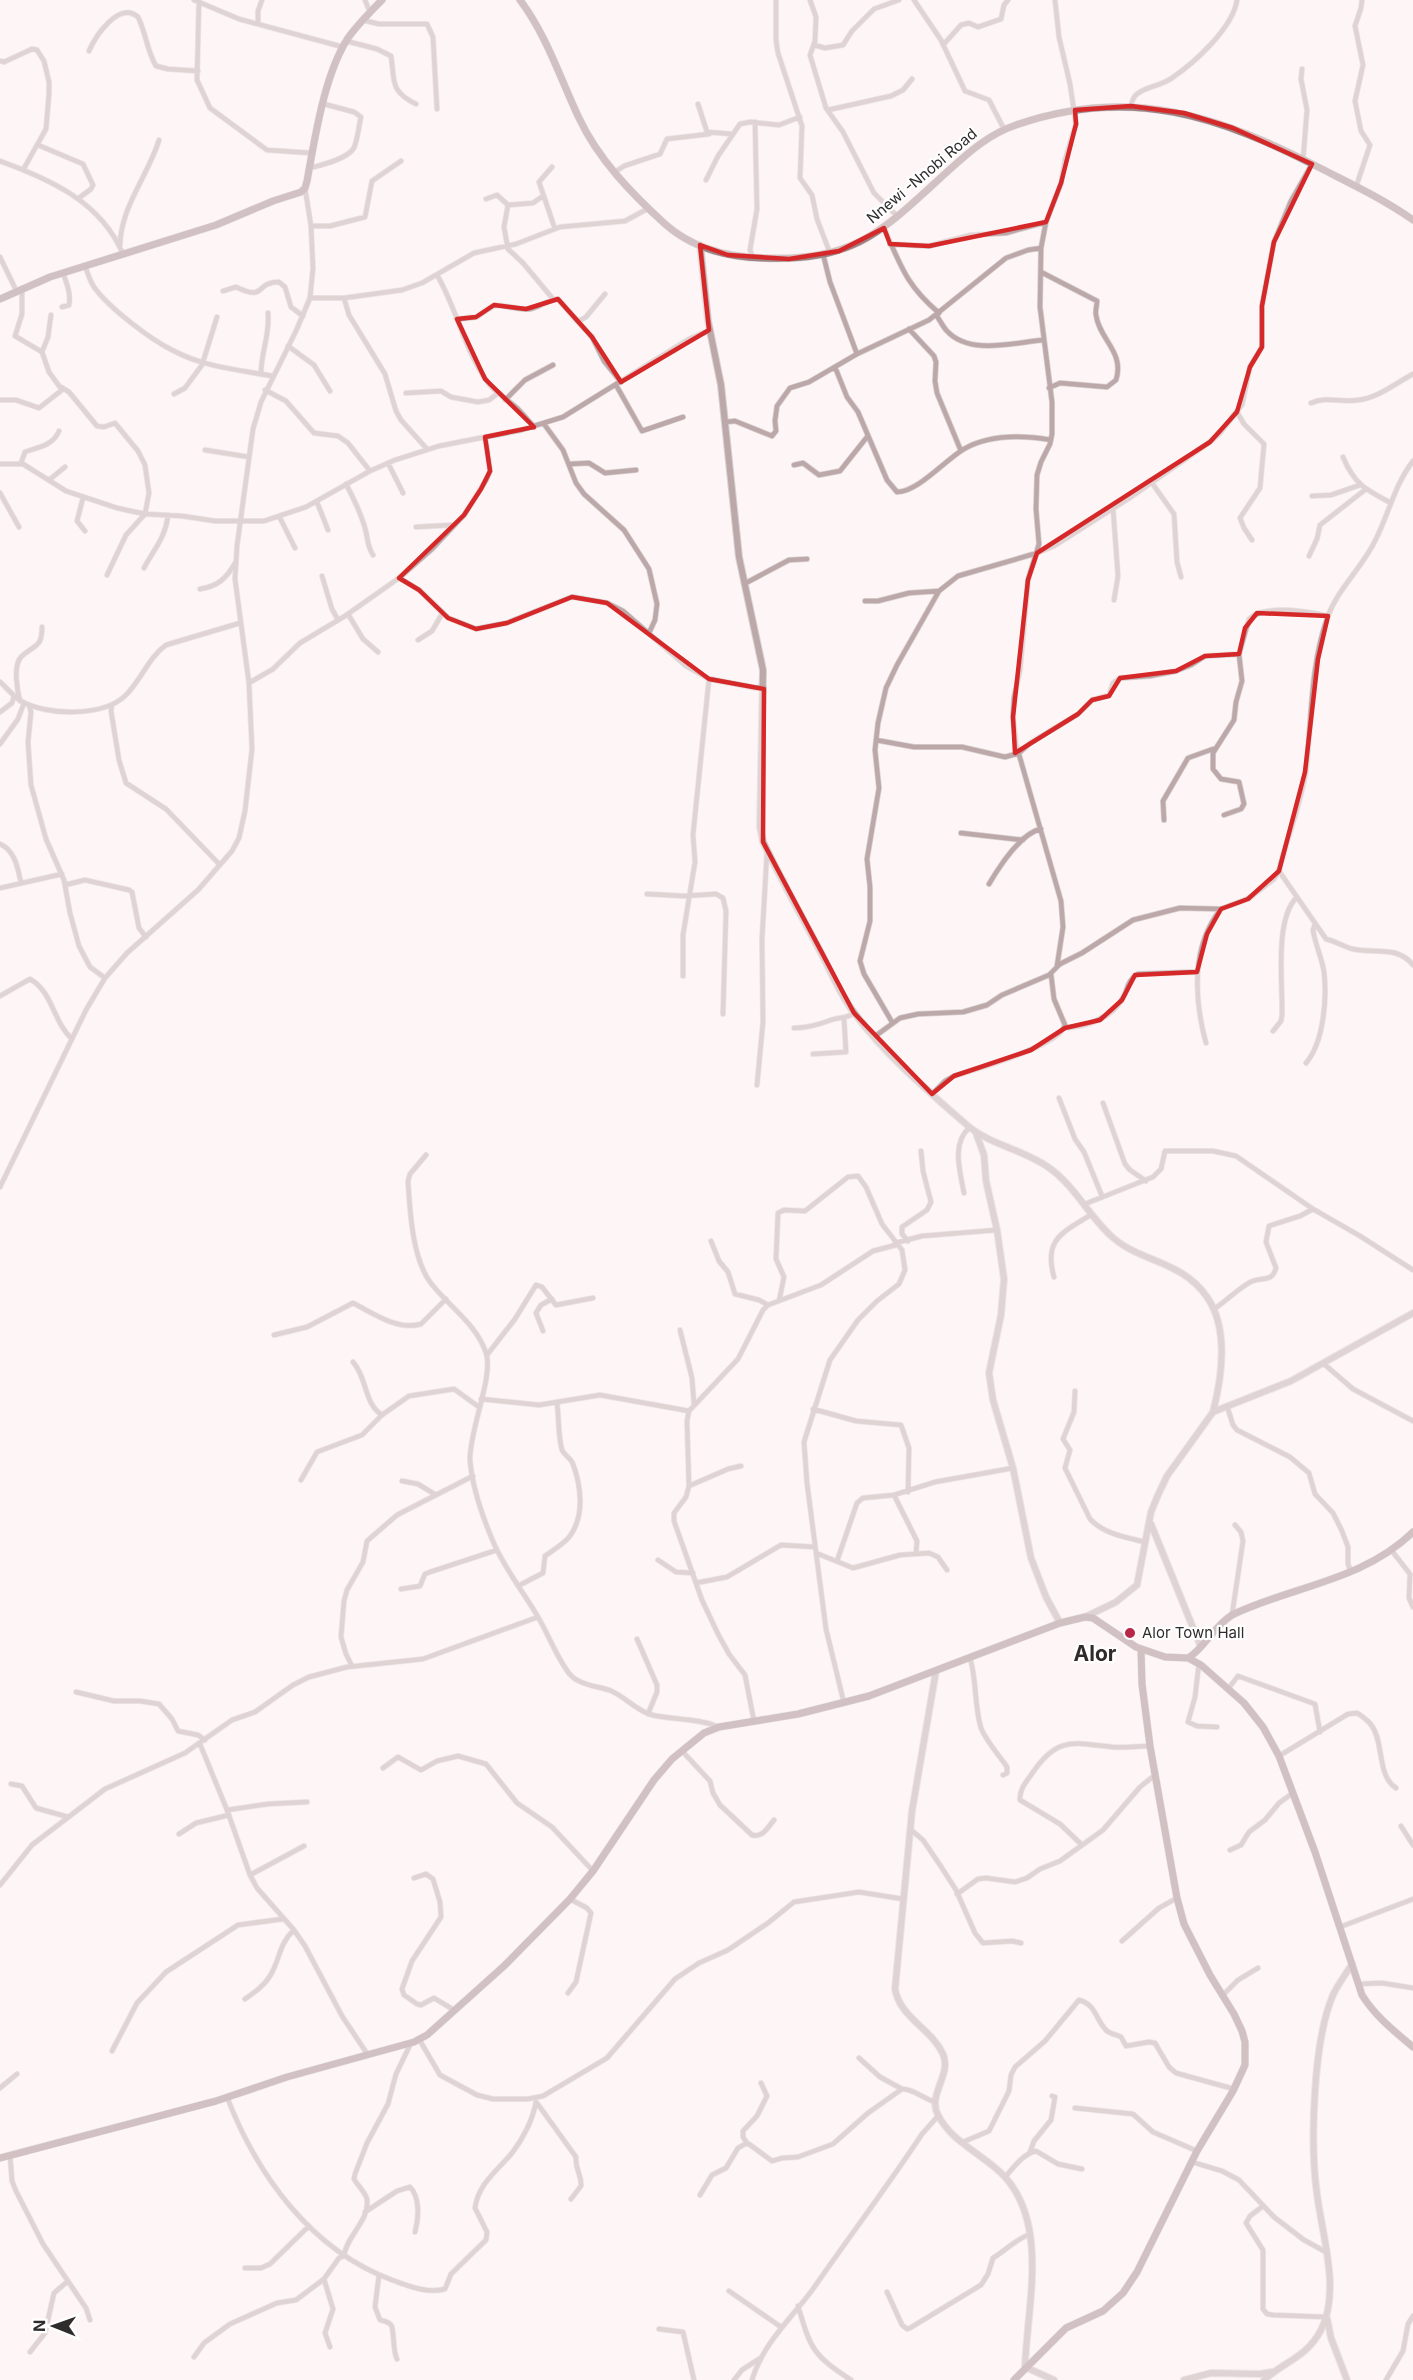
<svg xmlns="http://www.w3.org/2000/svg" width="1413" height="2380" font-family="Inter,sans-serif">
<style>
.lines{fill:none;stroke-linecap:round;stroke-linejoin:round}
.minor-casing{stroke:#d9d2d2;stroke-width:6}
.tertiary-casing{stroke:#d9d2d2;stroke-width:8}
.secondary-casing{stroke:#d9d2d2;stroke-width:8}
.minor{stroke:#bca8a9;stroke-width:4.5}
.tertiary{stroke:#bca8a9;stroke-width:6}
.secondary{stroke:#9d8284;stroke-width:7}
.marked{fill:none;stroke:#d62828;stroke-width:4.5;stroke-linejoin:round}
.poi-dot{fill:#b82747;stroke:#fff;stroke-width:2}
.labels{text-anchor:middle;stroke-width:4.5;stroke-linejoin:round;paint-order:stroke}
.street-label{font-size:15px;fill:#2e2c2c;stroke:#fff}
.poi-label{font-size:15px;fill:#2e2c2c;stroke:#fff;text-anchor:start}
.district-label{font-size:21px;font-weight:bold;fill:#302a2a;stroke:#fff}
</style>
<rect width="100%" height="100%" fill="#fef6f6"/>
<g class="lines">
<g class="minor-casing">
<path id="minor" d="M194 0 239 19 343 47
M199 0 197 80 210 108 267 150 311 153
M365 0 370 12
M776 0V40L778 53 802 126 800 178 812 195 817 219 830 253
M810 0 816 17 815 41 810 55 826 108 843 132 874 193 898 217
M914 0 941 40 965 91 989 100 1004 129
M1055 0 1059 37 1070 84 1076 124 1065 160 1061 183 1046 222 1041 248 1040 307 1052 402V434L1050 444 1041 462 1037 475 1036 509 1039 544 1028 580 1020 670 1014 698 1013 717 1016 744 1061 901 1063 927 1057 966
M362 20 379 24H427L433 37 437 109
M258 24V11L262 0
M346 41 377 49 391 56C395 80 389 91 416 104
M814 45 825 48 843 45 852 31 874 9 899 0
M943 45 961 25 969 23 978 27 1001 19 1004 5 1008 0
M89 51C95 37 119 0 138 17 146 33 147 51 156 66L168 69 198 71
M0 61 4 62 32 49 37 50 44 61 49 82V94L46 129 23 170
M1302 69 1301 79 1307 110 1303 160
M698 104 707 132 732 134
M1131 106C1132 101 1133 97 1137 94 1147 86 1161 86 1172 78 1194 63 1233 28 1237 0
M828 110 891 96 903 90 912 79
M38 145 83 164 93 185 91 189 79 198
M0 161C50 179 101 202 123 254
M552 167 539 182 555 229
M310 168C322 165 352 158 355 145 358 136 359 125 361 117L354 112 324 104
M615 172 624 166 660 154 667 139 709 134
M706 180 718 156 740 124 750 122 779 125 800 117
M1356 187 1370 145 1361 131 1355 101 1363 65 1355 26 1361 8 1362 0
M486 199 497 195 508 205 504 227 508 249 523 263 553 299
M508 205 533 203 543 196
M311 226H330L365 217 372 181 401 161
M884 228C901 266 906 285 939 313
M890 244 929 246 971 235 1006 233 1046 222
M120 245C121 206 148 176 159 140
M823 254 830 282 857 354
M0 257 16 290
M753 258 750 250 757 209 755 122
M85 266C88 274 90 281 94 287 109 308 151 340 174 351 204 367 240 370 272 376
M1041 272 1097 301C1097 305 1095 311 1096 315 1099 339 1125 352 1116 380L1107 387 1060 383 1049 388
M437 275C456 307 463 345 484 377 494 393 505 397 518 409 524 415 529 421 534 427
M223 291 236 287C267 302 254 282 279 282L285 287 291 307 303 316
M310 298H344L402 290 422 283 474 253 516 244 560 227 625 221 649 208
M344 298 349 315 385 374 396 411 401 420 427 449
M62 307 69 305C71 294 67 284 63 273
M936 315C940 320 943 327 947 331 970 356 1015 342 1044 340
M457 319 476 317 494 305C506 305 518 310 530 309 540 307 548 299 558 299L592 337 604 361 621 382
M579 321 586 317 605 294
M909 329 934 356 936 362 935 381 937 393 961 451
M288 346 314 365 330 391
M42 352 48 337 51 315
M835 367 847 397 858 412 887 480 897 492C918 492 945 460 964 449 990 434 1022 435 1051 440
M261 374C261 351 270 336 268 313
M616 385 642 431 683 417
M61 387 69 392 97 426 104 427 115 423 138 451 145 465 149 493 145 514 126 535 107 575
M265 390 286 401 314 433 338 436 348 443 370 471
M406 393 441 391 451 397 478 402 489 400 497 394
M174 394 185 388 202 365 217 317
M0 400H16L39 408 62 390 49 372 42 352 15 336 22 314V288
M505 400 525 380 553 365
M1311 403C1327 396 1342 403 1358 400 1378 398 1396 383 1413 374
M1237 412 1244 424 1264 444 1260 488 1240 518 1244 528 1252 540
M726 422 735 421 772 436 776 431 775 421 777 406 790 388 809 382 857 354 929 320 1006 258 1028 250 1041 248
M544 424 563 450 576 483 584 494 624 530 649 569 657 604 655 620 649 633
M205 450 249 457
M1343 457C1354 484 1366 490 1391 503
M21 463 25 452C38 447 53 446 59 431
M388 463 403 493
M0 464H23L66 491 117 508 145 514 182 516 215 521H264L306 507 370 471 395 460 439 446 521 430 563 417 689 339 710 330
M570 464 589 463 605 473 636 470
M794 465 803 463 819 475 840 471 867 437
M49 480 65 467
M1152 483 1174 514 1177 562 1181 577
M346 484C354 499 362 515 366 532 368 541 368 548 373 555
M0 493 19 527
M1312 496 1331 495 1360 485
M83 498 77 521 85 531
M317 502 328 530
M1113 508 1118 576 1114 600
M279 516 295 548
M416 527 452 525
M1309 556 1317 539 1320 525 1366 489
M144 568C154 549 166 537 168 515
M322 576 332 609 338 620
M399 578 419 590 448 618 476 629 507 623 572 597 607 603 623 611 686 666 709 679 756 688 764 687
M744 584 789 560 807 559
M200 589C218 586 226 579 235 563
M865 601H878L909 593 939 591
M348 614 363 639 378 652
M418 640 432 631 442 614
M0 682C7 688 13 696 21 701 47 716 104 717 126 695 141 680 149 657 166 645L240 623
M249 683 273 669 300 643 345 616 399 578 432 549 464 515 486 480 490 471 485 437
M20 701C17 690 13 666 21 657 34 644 42 649 42 627
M29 705 31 712 28 742 31 785 46 839 64 880 70 913 79 946 90 967 105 978
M112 705 111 711 119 760 126 783 166 809 220 865
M0 712 12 703 14 696
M876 740 914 747H962L1005 757 1019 753 1030 743 1078 714 1092 700 1109 695 1113 683 1120 678 1150 676 1176 671 1191 665 1205 656 1239 654
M0 744 18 719 24 703
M1224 815 1241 809 1244 804 1239 782 1221 779 1213 769V753L1234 720 1236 702 1242 681 1239 654 1249 619C1264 604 1309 612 1328 616
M1164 820 1163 801 1188 758 1213 749
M961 833 1023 840
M0 844C15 850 18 869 21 883
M1279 871 1326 939C1335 941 1344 947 1353 949 1375 954 1397 945 1413 965
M989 884C999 867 1021 833 1041 829
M65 885 85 880 129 890 132 892 139 928 146 937
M0 888 62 874
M647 894 684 896 716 894 723 898 726 911 723 1014
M683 976V935L695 862 693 835 709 679
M0 996 30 979C53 992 53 1022 72 1039
M892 1022 864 974 860 961 870 921V887L867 859 879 788 875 750 878 723 886 688 897 665 939 591 958 576 1037 553 1054 546 1131 497 1210 442 1220 433 1242 405 1250 367 1262 347V306L1274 242 1291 201 1312 164
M794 1028C808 1028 818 1025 831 1020 840 1017 846 1019 854 1013
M1065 1028C1089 1026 1114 1018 1125 994 1128 986 1129 979 1138 974L1197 972
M1273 1031 1281 1021 1282 1015C1283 985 1274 919 1297 897
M874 1037 900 1018 918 1014 963 1012 987 1005 1002 995 1049 975 1060 964 1082 953 1133 920 1180 908 1221 909 1248 899 1274 879 1279 871C1287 837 1301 805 1306 770 1312 719 1310 665 1328 616 1339 587 1363 567 1376 539 1389 513 1395 484 1413 461
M1206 1043C1194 999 1191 946 1221 909
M813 1054 846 1052 844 1019
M1306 1063C1324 1042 1327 998 1324 972 1322 958 1315 944 1313 930L1315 924
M757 1085 763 1022 762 939 767 852
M932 1094 945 1081 954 1076C976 1069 1060 1046 1065 1025L1054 999 1051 974
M1059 1098 1075 1139 1084 1152 1102 1196
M1103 1103 1125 1164 1130 1170 1146 1181
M426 1155 410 1174 408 1181C410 1211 412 1257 430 1282 448 1306 477 1324 486 1353 494 1376 469 1431 470 1460 472 1486 482 1515 492 1539 503 1567 523 1591 538 1617 548 1634 555 1653 566 1669 569 1674 574 1679 579 1681 588 1686 600 1687 609 1690 625 1696 636 1711 652 1715 674 1720 698 1718 719 1727
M0 1187 86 1010 105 978 127 953 198 890 232 851 239 838 245 811 252 749 249 683 235 579 237 546 253 429 261 402 296 331 310 298 313 268 311 226 305 188
M964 1193C960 1171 951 1143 970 1127
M1085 1204 1153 1177 1161 1169 1165 1151H1213L1236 1156 1313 1209 1360 1236 1413 1270
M711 1241 719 1261 728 1272 735 1294 759 1300 768 1305
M908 1241 902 1234V1227L927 1210 931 1202 923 1171 921 1151
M895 1243 922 1236 997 1230
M1054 1277C1043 1238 1064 1232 1092 1214
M779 1301 784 1277 776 1259 778 1213 784 1210 805 1211 848 1177 858 1176 866 1187 882 1224 902 1250 905 1270 899 1284 877 1301 858 1320 830 1360 804 1442 807 1483 826 1629 844 1703
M1214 1309C1225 1302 1242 1285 1253 1281 1264 1277 1272 1282 1276 1268L1266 1242 1269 1226 1300 1216 1313 1209
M680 1330 692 1378 694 1404
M543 1331 536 1313 541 1305 552 1299
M274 1335 307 1327 353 1303C373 1313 397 1331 421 1324L446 1299
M487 1355 515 1319 536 1285 542 1287 556 1305 593 1298
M353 1362C367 1377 364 1404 382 1415
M1324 1364 1353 1389 1413 1421
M1075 1391 1074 1412 1063 1439 1070 1450 1065 1468 1090 1519C1104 1534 1125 1537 1145 1542
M481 1399 539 1405 600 1395 689 1411
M1227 1406 1233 1425 1237 1430 1290 1457 1309 1473 1315 1494 1333 1513 1342 1531 1348 1547V1564L1351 1572
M813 1409 856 1421 901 1425 909 1448 908 1492
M301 1480 317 1452 362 1435 382 1415 409 1396 454 1389 479 1407
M402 1481 418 1484 436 1495
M689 1486 728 1469 741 1466
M894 1495 917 1541 916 1553
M1392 1551 1410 1574 1409 1598 1413 1607
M816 1553 853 1568 900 1555 929 1553 938 1557 947 1570
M658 1560 676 1572 693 1573
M837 1561 857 1503 863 1498 894 1495 935 1482 1013 1468
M696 1583 727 1577 781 1545 815 1547
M518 1586 543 1573 545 1556C553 1550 564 1544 570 1536 585 1515 581 1486 573 1464 571 1458 565 1456 562 1450 558 1436 559 1418 557 1403
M401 1589 420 1586 425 1574 430 1572 497 1550
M1232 1615 1243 1541 1241 1532 1235 1525
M637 1639 657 1685V1692L648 1714
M970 1658C977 1681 974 1705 981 1728 986 1741 999 1755 1007 1767V1773L1003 1775
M1199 1663 1195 1697 1188 1722 1197 1726 1217 1727
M352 1666 346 1654 341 1637 344 1601 347 1590 363 1562 367 1541 397 1515 473 1476
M1228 1689 1238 1676 1315 1704 1320 1732
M76 1692 114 1701H140L159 1704 172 1719 178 1731 198 1735 205 1740
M754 1721 745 1675 729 1654 718 1634 702 1600 674 1521V1513L686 1497 689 1486 687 1421 689 1411 738 1359 763 1310 768 1305 821 1285 873 1251 896 1245
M200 1744 227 1810 250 1875 257 1888 294 1930 305 1946 342 2016 368 2055
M682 1751 710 1781 713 1793 720 1805 752 1835C763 1838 768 1827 774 1820
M1279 1756 1348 1714 1357 1713C1363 1717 1368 1720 1372 1726 1384 1743 1377 1776 1396 1788
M383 1768 398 1757 421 1770 437 1761 458 1756 486 1764 517 1803 552 1827 593 1871
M11 1784 22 1786 36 1808 68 1817
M227 1810 268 1804 307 1802
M1401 1826 1413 1845
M910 1829 923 1840 940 1865 956 1890 975 1933 983 1943 1012 1941 1021 1943
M179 1834 196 1823 229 1815
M1082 1845 1060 1824 1020 1800C1019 1791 1025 1783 1031 1775 1056 1737 1071 1742 1112 1747 1124 1748 1137 1746 1150 1746
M1230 1850 1241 1845 1249 1832 1265 1820 1279 1803 1293 1793
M250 1875 304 1846
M414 1878 426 1874 433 1879 440 1902 441 1917 412 1961 402 1989 404 1995 417 2004 421 2005 434 1998 454 2010
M0 1885 32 1845 105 1789 185 1753 232 1720 255 1712 293 1685 309 1677 347 1667 423 1659 538 1617
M957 1894 978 1879 986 1878 1015 1882 1027 1878 1040 1869 1060 1861 1103 1830 1140 1787 1155 1775
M1340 1927 1413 1899
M1122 1941 1159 1908 1177 1898
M1359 1984 1382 1983 1413 1988
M568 1993 576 1982 591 1913 587 1908 570 1899
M1222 1996 1238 1980 1258 1968
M245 1999C255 1992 264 1986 270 1976 280 1960 279 1943 294 1930
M419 2039 440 2075 477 2095 493 2099H528L543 2096 607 2058 675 1979 699 1963 728 1950 768 1923 794 1902 859 1892 903 1899
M112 2051 137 2003 166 1972 238 1925 283 1919
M859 2058 880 2077 902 2089
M0 2088 17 2074
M227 2097C257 2175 311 2250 392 2280 409 2286 427 2294 445 2289L451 2274 486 2240 487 2232 475 2208C478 2184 497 2171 512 2153 523 2139 533 2119 536 2102
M537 2103 576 2157C575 2170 582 2175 581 2186L571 2199
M1075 2108 1133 2114 1153 2132 1197 2151
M963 2142 989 2131 1009 2091 1011 2075 1015 2067 1045 2041 1079 2000C1096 2004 1096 2021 1107 2031 1111 2034 1117 2035 1121 2037L1126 2046 1149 2042 1155 2043 1169 2067 1176 2073 1234 2089
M747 2143 743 2137V2131L757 2116 767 2096 761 2083
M1030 2152 1034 2141 1051 2120 1055 2097 1052 2096
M10 2155 12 2181 16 2191 43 2244 86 2308 90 2320
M1192 2162 1222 2171 1239 2180 1274 2217 1304 2240 1326 2252
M1005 2177C1014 2167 1023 2154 1036 2151L1058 2164 1082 2169
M700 2195 712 2175 726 2168 738 2148 745 2144H749L772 2161 782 2158 798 2157 833 2144 868 2113 902 2089C912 2088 924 2099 935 2102
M1263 2206 1250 2216 1246 2223 1263 2250V2309L1267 2314 1273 2315 1326 2317
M365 2212 397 2191 410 2187C420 2197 419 2218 415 2232
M245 2268H261L270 2264 309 2226
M379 2275 375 2307 380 2320C383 2321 387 2321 390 2324 395 2327 392 2350 397 2359
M324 2279 333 2309 325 2333 330 2347
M729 2291 781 2327
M887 2292 902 2325 907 2329 910 2328 981 2285 988 2274 993 2258C1006 2250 1015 2240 1030 2234
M798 2306C811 2350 813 2355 851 2380
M659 2329 683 2332 694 2380
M30 2352 45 2333 54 2293 68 2281
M194 2357 204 2343 230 2324 277 2303 296 2300 324 2279 339 2258 344 2256C346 2236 370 2221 367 2199 365 2192 358 2186 354 2179L355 2174 367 2143 388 2104 396 2074 411 2043
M734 2380 742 2370 759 2359
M752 2380C763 2343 791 2319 813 2289 849 2237 887 2187 922 2134L938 2116
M1386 2380 1403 2351 1408 2324 1413 2316"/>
</g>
<g class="tertiary-casing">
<path id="tertiary" d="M700 245 708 321 721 385 739 557 763 670 760 827 763 842C781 880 802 917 822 955 832 974 841 997 855 1014 886 1056 929 1092 968 1126 991 1145 1024 1150 1048 1167 1074 1185 1087 1213 1109 1234 1138 1263 1181 1259 1207 1297 1229 1329 1222 1377 1213 1412
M976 1133 984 1155 986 1181 997 1230 1004 1279 1001 1315 989 1373 993 1400 1013 1468 1031 1558 1046 1597 1060 1623
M1151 1524 1200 1645
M1085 1617 1116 1602 1137 1585 1151 1512 1158 1495 1167 1476 1213 1412 1291 1381 1413 1313
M936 1671 912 1811 895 1989C900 2018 932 2029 943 2054 952 2075 927 2095 938 2115 952 2143 985 2155 1005 2177 1049 2226 1027 2307 1025 2367L1054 2380
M1327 2318 1331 2338 1347 2380
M1184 2380 1211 2373 1260 2374 1272 2372
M1264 2380C1285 2361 1307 2357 1321 2330 1341 2291 1322 2235 1317 2194 1310 2145 1313 2041 1333 1995 1338 1984 1346 1974 1352 1964"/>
</g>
<g class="secondary-casing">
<path id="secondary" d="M520 0C547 36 560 78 579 118 598 159 632 194 665 224 692 248 727 257 762 258 857 262 883 230 948 171 969 152 989 134 1016 125 1130 85 1220 116 1322 169 1353 185 1385 200 1413 220
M0 299 50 277 216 225 273 201 301 192 305 188 307 181C315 138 324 75 348 38 358 24 370 12 382 0
M1188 1658 1201 1665 1244 1703 1263 1727 1279 1756 1315 1852 1362 1995C1375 2016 1394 2031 1413 2047
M0 2158 216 2101 287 2077 414 2042 427 2035 504 1966 570 1899 593 1871 654 1780 672 1759 704 1733 719 1727 798 1714 869 1696 1060 1623 1085 1617 1093 1618 1136 1647 1165 1657 1188 1658C1203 1650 1213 1627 1232 1615 1292 1586 1363 1581 1413 1532
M1014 2380 1066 2328 1103 2311 1123 2293 1137 2272 1197 2151 1233 2091 1245 2065V2042L1242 2031 1234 2014 1210 1975 1184 1924 1177 1898 1150 1746 1142 1684 1141 1649"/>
</g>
<use href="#minor" class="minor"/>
<use href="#tertiary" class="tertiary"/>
<use href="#secondary" class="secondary"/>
</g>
<path d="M0 0H1413V2380H0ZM1131 106 1184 113 1233 128 1312 164 1274 242 1262 306V347L1250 367 1237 412 1210 442 1037 553 1028 580 1013 717 1015 753 1078 714 1092 700 1109 696 1120 678 1176 671 1205 656 1239 654 1245 628 1257 613 1328 616 1318 659 1305 772 1279 871 1248 899 1221 909 1207 934 1197 972 1135 975 1122 1000 1100 1020 1065 1028 1031 1050 954 1076 932 1094 854 1013 763 842 764 689 709 679 607 603 572 597 507 623 476 629 448 618 419 590 399 578 464 515 481 489 490 471 485 437 534 427 485 379 457 319 476 317 494 305 526 309 558 299 592 337 621 382 709 330 700 245 728 255 789 259 839 251 884 228 890 244 929 246 1046 222 1061 183 1076 124 1075 110Z" fill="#fef6f6" fill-opacity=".55" fill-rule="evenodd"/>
<path class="marked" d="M1131 106 1184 113 1233 128 1312 164 1274 242 1262 306V347L1250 367 1237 412 1210 442 1037 553 1028 580 1013 717 1015 753 1078 714 1092 700 1109 696 1120 678 1176 671 1205 656 1239 654 1245 628 1257 613 1328 616 1318 659 1305 772 1279 871 1248 899 1221 909 1207 934 1197 972 1135 975 1122 1000 1100 1020 1065 1028 1031 1050 954 1076 932 1094 854 1013 763 842 764 689 709 679 607 603 572 597 507 623 476 629 448 618 419 590 399 578 464 515 481 489 490 471 485 437 534 427 485 379 457 319 476 317 494 305 526 309 558 299 592 337 621 382 709 330 700 245 728 255 789 259 839 251 884 228 890 244 929 246 1046 222 1061 183 1076 124 1075 110Z"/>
<circle class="poi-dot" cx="1130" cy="1633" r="6"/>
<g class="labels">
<g class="street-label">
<text transform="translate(922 176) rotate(-40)" y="5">Nnewi -Nnobi Road</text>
</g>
<g class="poi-label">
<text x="1142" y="1638">Alor Town Hall</text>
</g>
<g class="district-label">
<text x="1095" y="1661">Alor</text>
</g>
</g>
<g transform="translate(54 2326) rotate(271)" stroke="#ffffff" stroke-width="4.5" paint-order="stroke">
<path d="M0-4.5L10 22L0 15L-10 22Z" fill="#2e2c2c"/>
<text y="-9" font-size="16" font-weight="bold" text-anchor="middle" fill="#2e2c2c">N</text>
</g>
</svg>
